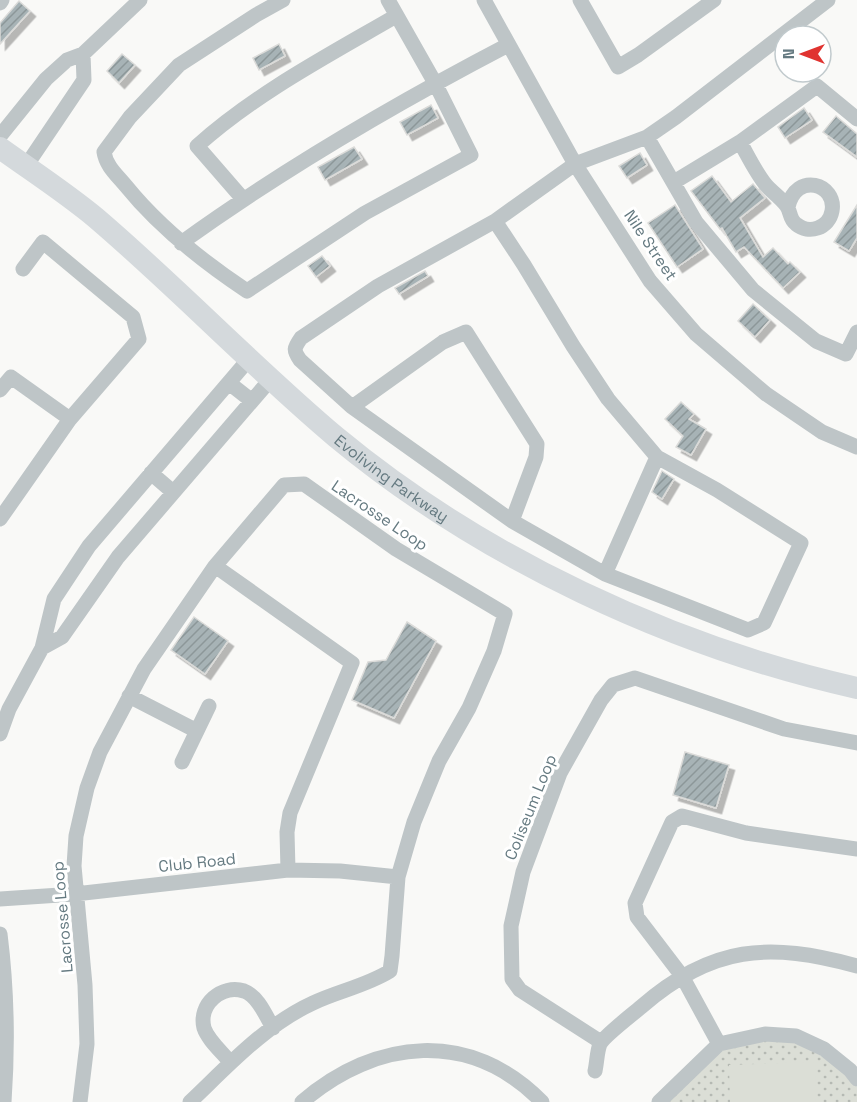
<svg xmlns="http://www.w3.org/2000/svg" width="857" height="1102" font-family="'Space Grotesk',sans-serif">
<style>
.grass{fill:url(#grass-dots)}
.pitch{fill:#dbded6}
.building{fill:url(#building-hatch);stroke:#dbdbd9;stroke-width:1.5;filter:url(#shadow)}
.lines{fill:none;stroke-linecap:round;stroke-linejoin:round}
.street{stroke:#bec5c7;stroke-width:15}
.secondary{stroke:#d4d9dc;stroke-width:22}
.labels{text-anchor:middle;stroke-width:6;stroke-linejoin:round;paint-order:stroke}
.street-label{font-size:16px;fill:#657a81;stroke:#fff}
</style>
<defs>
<pattern id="grass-dots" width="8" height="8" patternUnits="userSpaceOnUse" patternTransform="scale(1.5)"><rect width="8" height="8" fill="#dbded6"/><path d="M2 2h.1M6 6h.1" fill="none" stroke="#b5b9b3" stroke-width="1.8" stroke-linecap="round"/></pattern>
<pattern id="building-hatch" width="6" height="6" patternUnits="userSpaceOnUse" patternTransform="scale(1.5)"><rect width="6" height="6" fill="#a7b3b6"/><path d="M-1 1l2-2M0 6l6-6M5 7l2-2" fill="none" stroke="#8c9799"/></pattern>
<filter id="shadow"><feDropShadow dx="5.5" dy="5.5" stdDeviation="0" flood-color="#0004"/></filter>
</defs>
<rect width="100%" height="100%" fill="#f9f9f7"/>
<path class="grass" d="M766 1039 796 1042 820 1055 849 1076 857 1087V1102H666L721 1048Z"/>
<path class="pitch" d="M815 1062 816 1102H730L729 1065Z"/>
<path class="building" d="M19 1 30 11 0 44V23Z
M279 44 285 56 259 70 253 58Z
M122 54 135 65 119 83 107 71Z
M431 105 438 118 407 135 400 122Z
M804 108 812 120 785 138 778 127Z
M836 116 857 134V157L823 132Z
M354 147 362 159 325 180 318 167Z
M640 153 647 165 627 178 619 166Z
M712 176 731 202 753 184 765 198 740 218 763 257 773 248 788 264 790 262 800 272 783 288 744 247 736 252 722 228 720 229 691 191Z
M675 205 703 249 677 267 648 223Z
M857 205V238L849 251 834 242Z
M322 256 330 266 316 277 308 266Z
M425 271 428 276 399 294 395 288Z
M753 304 770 320 755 337 738 321Z
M681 402 694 414 689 419 706 429 691 455 676 447 683 436 665 419Z
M662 471 674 479 662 499 652 492Z
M194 617 228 641 205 674 171 650Z
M407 622 436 641 394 718 352 700 368 662 386 660Z
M685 752 729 765 716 808 673 795Z"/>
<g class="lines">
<path class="street" d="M283 0 256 15 179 65 130 117 104 152C106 166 117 175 126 186 160 228 202 261 247 291L365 213 471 155 435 83 388 0
M484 0 575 164 650 281 696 334 766 394 822 432 857 447
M580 0 618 67 638 55 714 0
M0 3 2 0
M0 136 46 79 67 60 83 54 140 0
M647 137 696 222 753 290 816 341 846 354 857 332
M740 142C748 156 756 173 766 185 772 192 780 197 786 205 791 211 789 219 796 224 809 235 829 228 832 211 837 184 796 171 788 207
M26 166 84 80 83 54
M674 182 740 142 817 86 857 119
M243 199 197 146C256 93 329 55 396 16
M495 221 524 265 573 346 608 399 657 457 717 490 801 543 764 623 748 630 605 574 512 521 352 407 300 360C293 350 294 348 301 338L378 286 495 221 575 164 647 137 676 117 828 0
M181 243C285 168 395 104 508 45
M11 377 70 419
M229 383 252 401
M0 390 11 377
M352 407 443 342 466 332 537 444 536 457 512 521
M151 473 173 492
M0 519 70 419 139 339 133 317 43 242 23 269
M215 566 352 663 290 813 287 832 288 870
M605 574 657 457
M42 648 62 637 118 557 270 380
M129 696 197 731
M0 734 9 709 42 648 54 599 89 546 249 359
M182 762 209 706
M0 899 75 894 288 870 340 871 398 877
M0 934C7 990 8 1046 4 1102
M601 1042 520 990 512 979 511 926 523 872 560 773 601 700 613 685 635 678 784 729 857 743
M719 1044 682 976 637 917 635 903 672 822 682 816 746 833 857 849
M230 1062C222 1052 208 1040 204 1028 198 1004 222 984 244 991 258 996 266 1016 273 1028
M595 1071C597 1062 597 1051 600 1044 604 1036 633 1014 641 1007 712 945 769 942 857 966
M80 1102 87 1044 85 985 74 866 76 836 87 788 100 752 144 669 215 566 284 485 304 484 396 549 505 614 494 651 469 708 439 761 414 822 398 877 392 956 390 971C366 986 338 991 313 1003 265 1025 227 1067 190 1102
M302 1102C376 1038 471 1029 542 1102
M659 1102 719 1044 765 1034 796 1036 824 1049 850 1070 857 1079"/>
<path class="secondary" id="s1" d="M0 148C32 171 66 193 96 218 178 288 253 367 336 437 482 558 673 647 857 688"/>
</g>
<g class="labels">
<g class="street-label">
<text transform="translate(651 245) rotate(56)" y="6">Nile Street</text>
<text dy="6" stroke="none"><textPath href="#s1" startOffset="513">Evoliving Parkway</textPath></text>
<text transform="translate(380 515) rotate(34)" y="6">Lacrosse Loop</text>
<text transform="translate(530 807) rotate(-68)" y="6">Coliseum Loop</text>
<text transform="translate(197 862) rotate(-6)" y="6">Club Road</text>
<text transform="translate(62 917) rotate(-95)" y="6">Lacrosse Loop</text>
</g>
</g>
<g transform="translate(803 54) rotate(270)"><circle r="28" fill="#ffffff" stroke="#c1cacd" stroke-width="1.5"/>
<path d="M0-4.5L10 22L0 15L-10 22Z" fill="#e03330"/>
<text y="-9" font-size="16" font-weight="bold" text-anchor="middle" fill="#657a81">N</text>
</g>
</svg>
